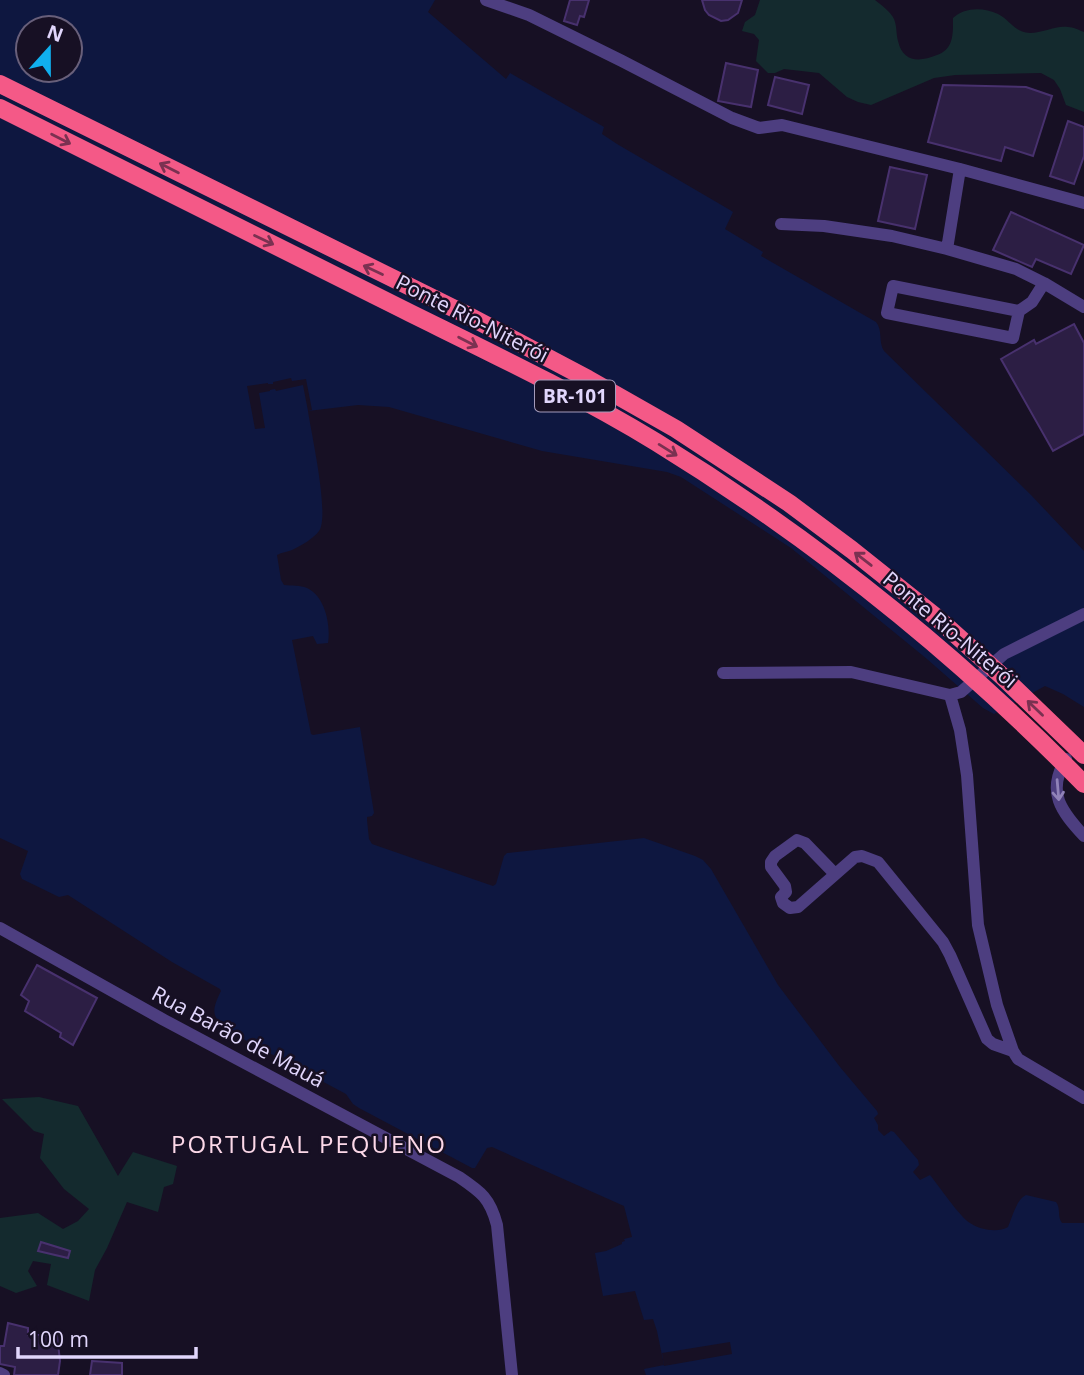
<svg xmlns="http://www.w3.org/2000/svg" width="1084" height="1375" font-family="'Open Sans',sans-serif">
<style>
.green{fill:#142a2e}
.water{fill:#0e1740;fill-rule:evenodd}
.pier{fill:#171024}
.building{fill:#2c1e44;stroke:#48316e;stroke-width:2}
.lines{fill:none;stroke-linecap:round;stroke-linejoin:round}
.minor{stroke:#4d3e80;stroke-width:12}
.highway-bridge{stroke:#f45987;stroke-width:18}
.oneway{stroke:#7a3151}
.oneway2{stroke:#9082b8}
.labels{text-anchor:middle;stroke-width:5;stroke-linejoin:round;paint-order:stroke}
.shield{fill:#171024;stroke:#a49bbb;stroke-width:2}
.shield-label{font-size:19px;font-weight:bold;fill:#e1d6fc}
.street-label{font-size:21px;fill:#e1d6fc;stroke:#171024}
.quarter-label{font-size:24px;letter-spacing:2px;fill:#fcd8e8;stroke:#171024}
</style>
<rect width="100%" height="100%" fill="#171024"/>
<path class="green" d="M760 0H875C881 5 891 12 894 19 897 26 896 34 898 41 903 63 920 62 937 55 954 49 953 34 953 18 965 7 983 7 998 14 1010 20 1014 32 1030 33 1043 33 1056 25 1068 27 1073 27 1079 30 1084 32V112L1066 105 1060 89 1054 80 1041 73 955 75 934 78 871 105 858 102 847 97 819 73 784 69 775 73H768L756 61 759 40 754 34 742 31 745 22 755 15Z
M39 1097 78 1106 118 1176 133 1152 177 1166 173 1184 164 1187 158 1212 127 1202 107 1248 95 1270 89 1301 47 1285 51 1264 33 1261 28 1271 37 1286 16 1293 0 1286V1218L38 1213 63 1229 78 1221 89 1209 64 1189 40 1158 44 1134 34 1131 2 1099Z"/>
<path class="water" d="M0 0H435L428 12 506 79 510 73 604 127 602 134 617 144 730 210 733 212 725 229 763 252 761 256 876 322C883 330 878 342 884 351L1031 495 1084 551V707L1063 694 1045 686 994 714 983 708 927 659 791 548 681 477 667 472 542 451 389 407 358 405 308 411C311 432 330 516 319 531 314 538 301 546 292 550 287 552 282 552 277 555L281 580 284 585C292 586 300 585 307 588 325 596 331 625 328 643L317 644 313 636 292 640 311 734 313 735 360 727 374 813 372 816 367 817V820L369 839 372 844 493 886 496 884 504 856 507 853 644 838 695 856 703 860 711 869 778 985 840 1067 877 1111 878 1114 874 1118 878 1125V1130L884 1136 891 1131 894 1132 918 1160 919 1165 913 1172 920 1180 930 1175C939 1186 959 1216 970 1223 980 1230 998 1233 1008 1227 1013 1216 1016 1200 1026 1195L1056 1202C1061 1208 1057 1217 1062 1223H1084V1375H646L644 1369 664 1365 657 1331 653 1319 644 1320 635 1291 603 1296 595 1253 606 1251 622 1244V1242L625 1241 624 1239 632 1237 624 1206 492 1147 487 1148 475 1168H472L359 1108 353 1104 346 1094 232 1033C212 1018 210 1013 221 991L220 989 172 962 68 895 59 897 22 879 20 874 28 851 0 838ZM28 28H70V70H28Z"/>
<path class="pier" d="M291 378 292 381 306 379 312 410 308 411 303 385 276 391 275 389 270 390V391L259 393 265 428 255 429 247 386 268 383V384H273V382Z
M730 1342 732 1354 664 1366 662 1353Z"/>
<path class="building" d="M570 0H589L584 17 580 16 577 25 564 21Z
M702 0H742L738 13 728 20 721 21 709 15 705 10Z
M726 63 758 70 751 107 718 101Z
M775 77 809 85 802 114 768 105Z
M943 85 1026 87 1052 96 1033 156 1005 147 1001 161 928 142Z
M1068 121 1084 127V156L1074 184 1050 176Z
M890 167 927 175 915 229 878 221Z
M1011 212 1084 245 1071 274 1036 259 1032 267 993 250Z
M1074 324 1084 343V434L1053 451 1001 359 1034 340 1036 344Z
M37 965 97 998 73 1045 60 1037 61 1033 25 1011 29 1001 21 995Z
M41 1242 70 1251 68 1258 38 1251Z
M8 1323 28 1328V1335H57L60 1361 58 1375H14L15 1367 0 1364V1346H4Z
M92 1361 122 1363V1375H90Z"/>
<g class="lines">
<path class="minor" d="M486 0 529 15 622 61 732 118 759 128 782 125 960 169 1084 203
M781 224 824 226 892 236 947 249 1016 269 1044 283 1084 307
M947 249 960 169
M1019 311 1013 338 887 313 893 286 1019 311 1032 302 1044 283
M723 673 851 672 950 695 961 692 1004 654 1084 614
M950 695 960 730 967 775 978 925 997 1005 1013 1051 1018 1059 1084 1098
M1066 759C1046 792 1061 811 1084 836
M835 874 805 843 797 840 775 856 771 862V867L785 886 786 892 781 897 783 903 790 908 798 907 855 857 862 856 878 862 943 942 950 955 987 1039 993 1044 1013 1051
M0 928 164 1020 459 1177C481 1192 490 1198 497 1225L512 1375
M0 1373 4 1375"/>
<path class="highway-bridge" d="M0 84 465 314 588 379 676 429 789 503 852 550 936 617 1002 676 1084 755
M0 108C137 177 274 244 410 313 493 354 577 394 656 442 812 538 956 653 1084 784"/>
</g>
<defs><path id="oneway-shaft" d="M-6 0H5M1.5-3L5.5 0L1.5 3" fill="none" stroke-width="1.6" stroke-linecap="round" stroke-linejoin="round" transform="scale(1.75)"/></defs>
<g class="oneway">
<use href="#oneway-shaft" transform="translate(61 139) rotate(27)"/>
<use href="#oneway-shaft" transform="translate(169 168) rotate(-153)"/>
<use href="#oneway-shaft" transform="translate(264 240) rotate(26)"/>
<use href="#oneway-shaft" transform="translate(373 270) rotate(-155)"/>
<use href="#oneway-shaft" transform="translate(468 342) rotate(27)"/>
<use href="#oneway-shaft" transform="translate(668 450) rotate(32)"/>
<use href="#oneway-shaft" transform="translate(863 559) rotate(-142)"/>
<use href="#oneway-shaft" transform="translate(1035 708) rotate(-136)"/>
</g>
<use class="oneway2" href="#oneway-shaft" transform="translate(1058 790) rotate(85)"/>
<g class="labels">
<rect class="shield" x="535" y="380.5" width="80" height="31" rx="5"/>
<g class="shield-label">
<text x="575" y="403">BR-101</text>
</g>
<g class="street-label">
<text transform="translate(472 319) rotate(27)" y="7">Ponte Rio-Niterói</text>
<text transform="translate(950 630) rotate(40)" y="7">Ponte Rio-Niterói</text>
<text transform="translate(238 1037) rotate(28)" y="7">Rua Barão de Mauá</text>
</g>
<g class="quarter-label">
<text x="309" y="1153">PORTUGAL PEQUENO</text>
</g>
</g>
<g transform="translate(49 49) rotate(21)"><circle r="33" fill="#171024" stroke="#685f7a" stroke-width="2"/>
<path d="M0-5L12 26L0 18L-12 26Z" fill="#10afee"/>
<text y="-10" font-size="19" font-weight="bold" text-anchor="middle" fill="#e1d6fc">N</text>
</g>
<path d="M18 1347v10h178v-10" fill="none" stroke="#e1d6fc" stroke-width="3.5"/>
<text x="28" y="1347" font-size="21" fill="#e1d6fc" stroke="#171024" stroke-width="5" paint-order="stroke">100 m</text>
</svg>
